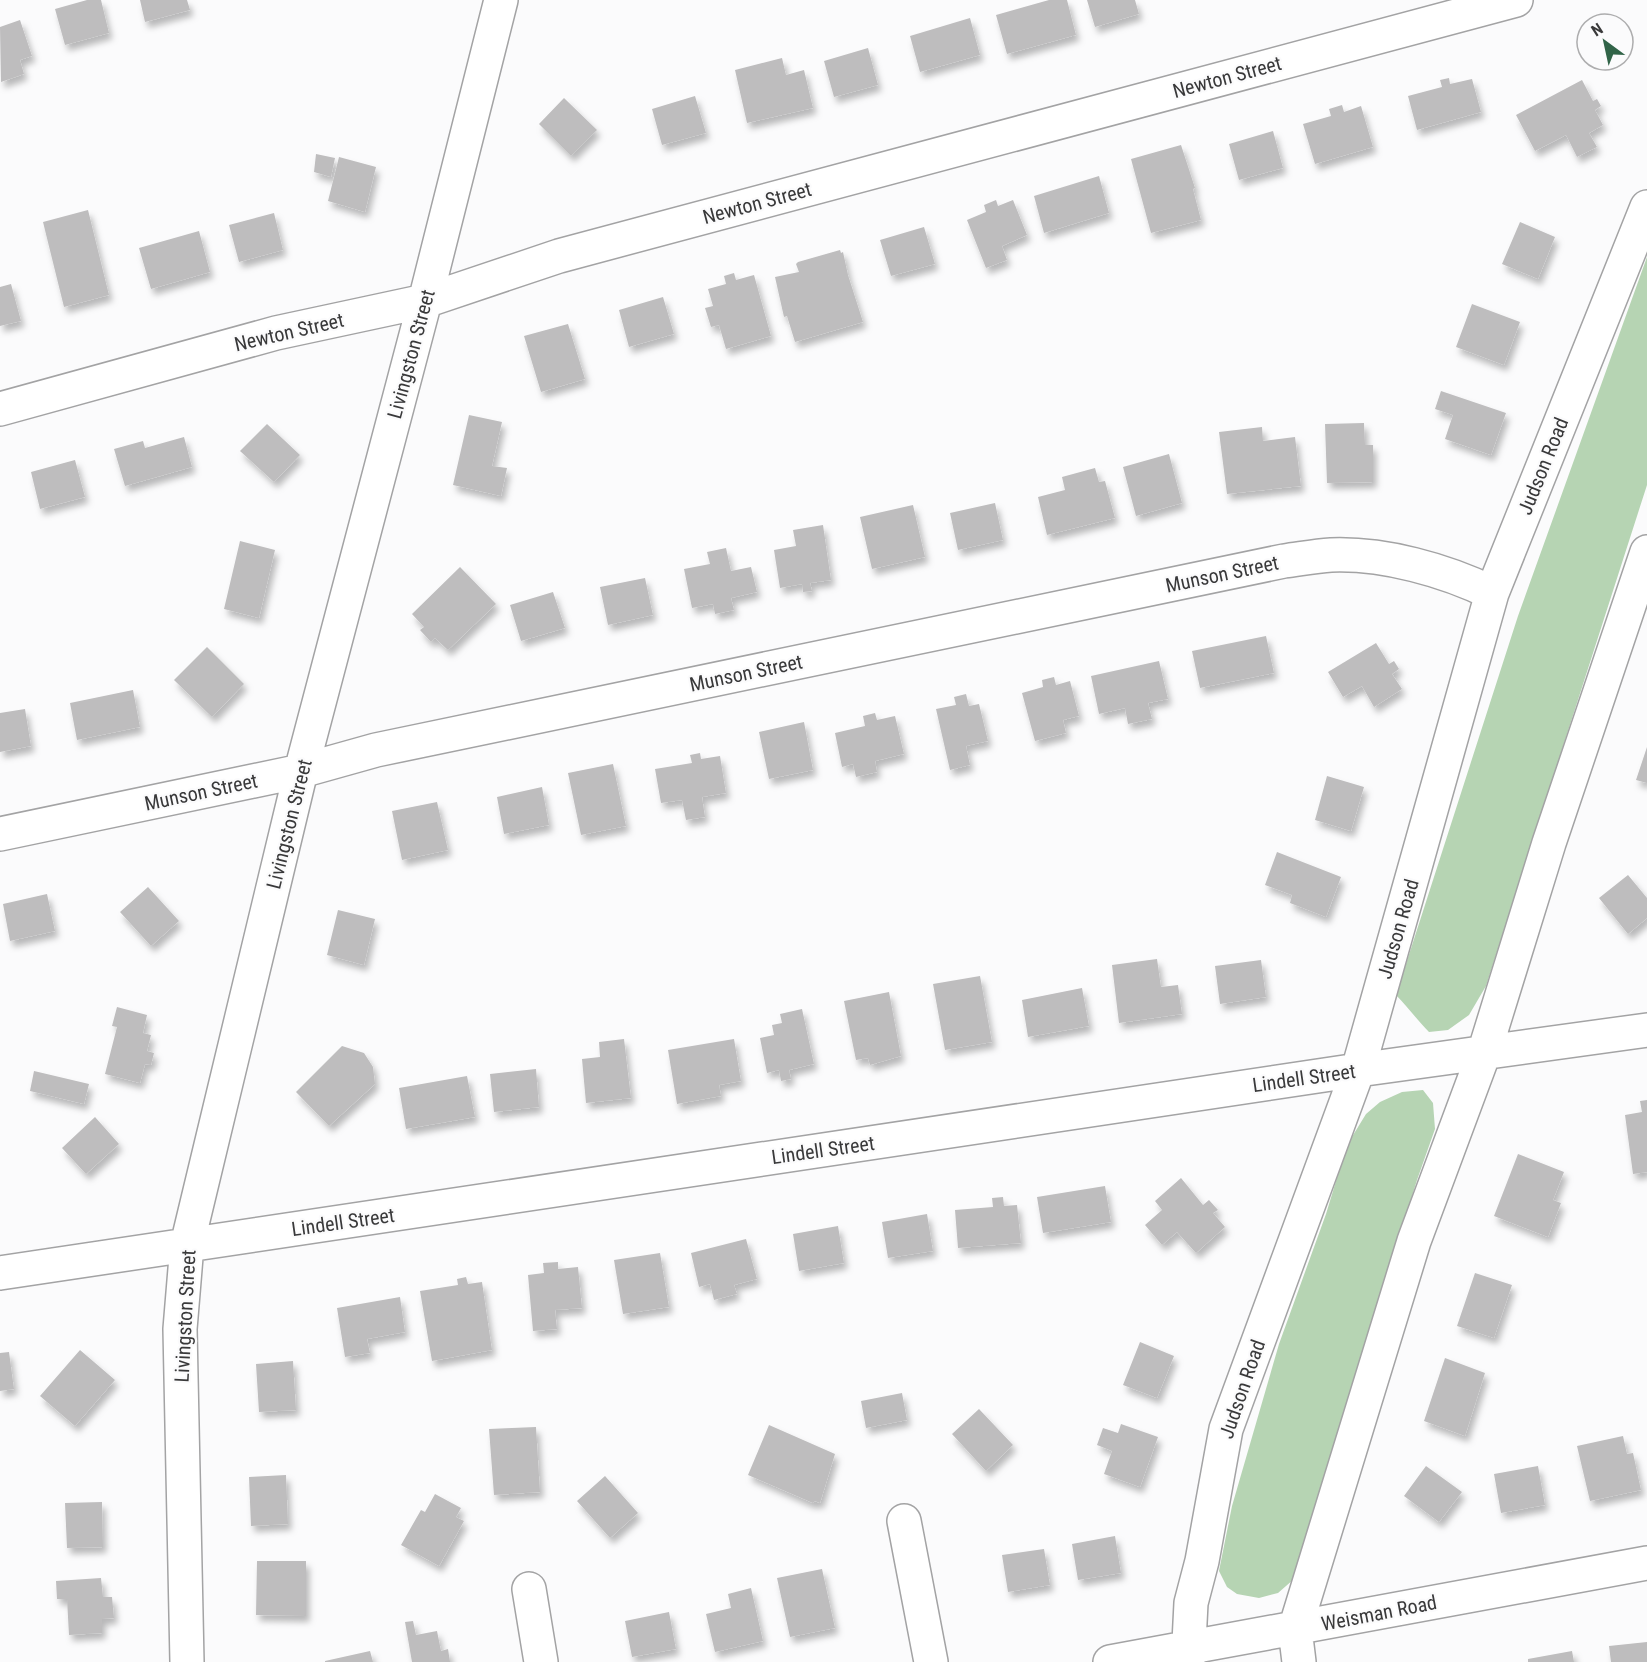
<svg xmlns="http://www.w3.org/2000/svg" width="1647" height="1662" font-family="'Roboto Condensed',sans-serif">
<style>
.green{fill:#b6d4b3}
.building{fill:#bebdbe;filter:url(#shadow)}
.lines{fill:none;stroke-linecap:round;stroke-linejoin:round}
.minor-casing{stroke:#a3a3a4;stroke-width:36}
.minor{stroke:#fff;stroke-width:33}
.labels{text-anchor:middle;stroke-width:4.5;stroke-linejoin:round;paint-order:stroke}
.street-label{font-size:20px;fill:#39393a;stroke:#fbfbfc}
</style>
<defs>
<filter id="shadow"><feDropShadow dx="3.5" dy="6" stdDeviation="3" flood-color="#0004"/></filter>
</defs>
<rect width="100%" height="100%" fill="#fbfbfc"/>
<path class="green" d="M1647 257V485L1486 986 1469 1015 1448 1030 1429 1032C1417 1020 1408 1007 1396 995L1518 616Z
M1423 1090 1433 1103 1435 1129 1417 1180 1294 1579 1278 1593 1259 1598 1237 1594 1227 1587 1219 1571 1232 1506 1279 1344 1326 1214 1347 1145 1366 1114 1380 1102 1402 1092Z"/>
<path class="building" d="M87 0H101L109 33 65 45 55 9Z
M140 0H187L190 10 145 22Z
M1049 0H1067L1076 35 1007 54 996 15Z
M1087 0H1135L1139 14 1095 27Z
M970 18 980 55 920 72 910 36Z
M20 20 32 56 20 60 24 74 1 82 0 27Z
M868 48 878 85 834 97 824 61Z
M782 58 786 75 804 70 813 108 747 123 735 70Z
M1449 78 1450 84 1472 79 1481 112 1417 130 1408 96 1442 87 1440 80Z
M1582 80 1593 101 1597 99 1601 106 1595 110 1603 125 1589 133 1597 147 1577 157 1566 135 1535 151 1516 115Z
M695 96 706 133 662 145 652 109Z
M564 98 597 130 571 156 539 124Z
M1342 105 1344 112 1361 106 1373 147 1315 164 1303 124 1331 116 1329 109Z
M1273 131 1283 168 1239 180 1229 144Z
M1181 145 1195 188 1193 189 1201 220 1151 233 1131 159Z
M316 154 335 158 331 177 314 172Z
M339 157 376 167 365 212 328 201Z
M1099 176 1109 213 1044 233 1034 196Z
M996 200 998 206 1013 200 1027 235 1002 246 1007 260 986 268 967 220 986 212 984 205Z
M88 210 109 295 64 307 43 222Z
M274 213 283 250 239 262 229 225Z
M1520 222 1555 237 1538 279 1502 264Z
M924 227 935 264 891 276 880 240Z
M199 231 210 272 151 289 139 248Z
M840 250 841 253 843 252 848 275 863 322 795 342 787 316 784 317 775 277 799 272 796 264 798 262Z
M734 273 736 280 754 275 771 336 726 349 719 325 711 327 705 308 713 306 708 289 726 284 724 276Z
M11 284 21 321 0 326V287Z
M663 297 674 334 629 347 619 310Z
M1472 304 1520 322 1504 365 1456 347Z
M568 324 585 379 541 392 524 336Z
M1441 391 1506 413 1491 455 1445 439 1453 415 1435 409Z
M469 415 502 422 492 466 507 468 501 496 453 485Z
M1364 423 1365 445H1373V482L1327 483 1325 424Z
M267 424 300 455 274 482 240 451Z
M1262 427 1263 441 1295 437 1301 486 1227 494 1219 432Z
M184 437 192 467 125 486 114 449 143 441 145 448Z
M1169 454 1182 503 1136 516 1123 467Z
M75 460 85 497 40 509 31 472Z
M1095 468 1099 482 1105 481 1115 518 1047 535 1038 497 1065 490 1062 477Z
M995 503 1003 540 958 550 950 513Z
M913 505 925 557 872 569 860 517Z
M823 525 831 580 810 583 812 591 803 592 802 584 780 588 774 550 796 546 793 530Z
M240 541 275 550 259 618 224 609Z
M726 548 731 571 751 567 757 592 731 598 734 610 715 614 713 604 692 608 684 569 710 564 707 552Z
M460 567 496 604 448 650 435 638 431 642 420 630 424 627 412 614Z
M645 578 653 615 608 625 600 587Z
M553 592 565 628 521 641 510 605Z
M1266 636 1274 673 1200 688 1192 651Z
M1376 643 1389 664 1394 661 1399 669 1392 674 1402 689 1374 707 1362 686 1343 697 1328 672Z
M207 647 244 684 212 717 174 680Z
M1159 661 1168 699 1148 703 1152 719 1128 724 1125 708 1099 714 1091 676Z
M1054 677 1056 685 1070 681 1079 716 1063 720 1066 733 1035 741 1022 693 1043 687 1042 680Z
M133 690 140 727 77 740 70 703Z
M966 694 969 706 979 704 988 741 966 746 970 765 950 770 936 709 956 705 954 697Z
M25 709 31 746 0 752V713Z
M875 713 877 720 895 716 904 754 875 761 877 772 856 777 853 764 842 767 835 733 865 726 863 716Z
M804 722 813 770 769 779 759 732Z
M1647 747V783L1636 780Z
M700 753 701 759 720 756 726 793 702 797 705 817 686 820 682 800 661 803 655 769 692 763 690 755Z
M613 764 626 826 581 835 568 773Z
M1327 776 1364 787 1351 831 1315 820Z
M542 787 549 825 504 834 497 797Z
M437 802 448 850 402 860 392 811Z
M1277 852 1341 877 1326 917 1290 903 1292 895 1265 885Z
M1628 875 1647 898V918L1628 934 1599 898Z
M148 887 179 921 151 946 120 912Z
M47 894 55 931 10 941 3 904Z
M338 910 375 919 364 965 327 955Z
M1157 959 1161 987 1178 985 1182 1014 1119 1023 1112 965Z
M1261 960 1266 997 1220 1004 1215 966Z
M980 976 992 1042 945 1050 933 984Z
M1082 988 1089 1026 1028 1037 1022 1000Z
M889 992 901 1056 870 1065 868 1058 856 1060 844 1001Z
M117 1007 147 1015 143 1033 151 1035 147 1051 154 1053 151 1065 145 1064 140 1083 105 1074 117 1027 112 1026Z
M802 1009 814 1064 789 1070 791 1079 781 1081 779 1070 767 1073 760 1038 774 1035 772 1025 782 1023 780 1014Z
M624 1039 631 1098 586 1103 582 1059 600 1057 599 1042Z
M734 1039 741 1081 719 1085 721 1096 677 1104 668 1050Z
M342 1046 364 1053 373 1067 375 1084 329 1126 296 1092Z
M536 1069 539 1107 494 1112 490 1074Z
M34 1071 89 1084 84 1104 30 1091Z
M467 1076 475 1117 406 1129 399 1088Z
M1647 1100V1172L1633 1174 1625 1115 1642 1112 1640 1101Z
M95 1117 119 1144 86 1174 62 1148Z
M1518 1154 1564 1172 1553 1200 1561 1203 1548 1237 1494 1216Z
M1181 1178 1203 1205 1209 1200 1218 1210 1213 1213 1225 1227 1196 1253 1177 1232 1162 1245 1145 1225 1162 1210 1155 1201Z
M1105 1186 1111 1222 1043 1233 1037 1197Z
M1003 1197 1004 1206 1017 1205 1021 1243 958 1248 955 1210 993 1207 992 1198Z
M927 1214 933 1251 888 1258 882 1222Z
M838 1226 844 1263 799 1271 793 1234Z
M746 1239 757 1279 734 1285 737 1294 714 1300 710 1284 699 1287 691 1253Z
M660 1253 669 1307 623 1314 614 1260Z
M558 1262V1269L578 1267 582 1308 555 1310 557 1329 533 1331 528 1275 544 1273 543 1263Z
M1475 1273 1512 1285 1494 1338 1457 1326Z
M466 1277 468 1284 482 1282 492 1350 432 1361 420 1291 458 1285 457 1279Z
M400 1297 405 1332 367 1339 370 1353 345 1357 337 1308Z
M1140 1342 1174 1356 1157 1398 1123 1385Z
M80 1350 115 1380 75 1426 40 1396Z
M9 1352 14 1389 0 1391V1353Z
M1445 1358 1485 1373 1465 1436 1424 1421Z
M293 1361 296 1410 259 1412 256 1364Z
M902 1393 907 1420 866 1428 861 1401Z
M979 1409 1013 1445 986 1471 952 1434Z
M1121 1424 1158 1437 1140 1487 1104 1474 1112 1451 1097 1445 1103 1428 1118 1433Z
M769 1425 835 1454 820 1503 815 1501 813 1503 748 1475Z
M536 1427 540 1492 494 1495 489 1429Z
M1623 1436 1627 1454 1633 1453 1641 1490 1590 1501 1577 1446Z
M1426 1466 1462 1492 1439 1522 1404 1496Z
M1538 1466 1545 1505 1501 1513 1494 1474Z
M286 1475 288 1524 251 1526 249 1477Z
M605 1476 638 1513 610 1538 577 1501Z
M435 1494 461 1508 456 1517 464 1521 439 1566 401 1545 421 1510 425 1512Z
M102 1502 103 1547 67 1548 65 1503Z
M1115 1536 1121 1573 1078 1580 1072 1544Z
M1044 1549 1050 1585 1008 1592 1002 1555Z
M257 1561H306V1616L256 1615Z
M822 1569 835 1628 790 1637 777 1578Z
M101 1578 103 1597H112L114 1618 102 1619V1633L69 1635 67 1599H57L56 1581Z
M751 1588 763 1641 715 1652 706 1614 731 1608 728 1594Z
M669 1612 676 1649 632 1657 625 1621Z
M413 1621 416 1635 437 1631 441 1651 448 1649 450 1662H412L405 1622Z
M1647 1642V1662H1611L1609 1646Z
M370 1651 373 1662H325V1661Z
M1572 1651 1574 1662H1528V1659Z"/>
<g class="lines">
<g class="minor-casing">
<path id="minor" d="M0 409 276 333 425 301 559 256 1516 0
M0 834 301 771 376 750 1284 561C1300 559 1315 556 1331 555 1384 553 1445 570 1492 593
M0 1273 1358 1070 1647 1030
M904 1521 931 1662
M529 1589 541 1662
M187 1662 180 1329 187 1245 301 771 425 301 501 0
M1110 1662 1647 1563
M1188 1662 1191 1603 1202 1561 1226 1429 1358 1070 1492 593 1647 207
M1299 1662 1295 1629 1414 1241 1484 1053 1549 843 1647 552"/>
</g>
<use href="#minor" class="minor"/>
</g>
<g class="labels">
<g class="street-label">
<text transform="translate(1227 77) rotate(-15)" y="7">Newton Street</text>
<text transform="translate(757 203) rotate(-15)" y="7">Newton Street</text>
<text transform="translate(289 332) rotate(-13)" y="7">Newton Street</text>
<text transform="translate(411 354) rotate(-75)" y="7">Livingston Street</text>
<text transform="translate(1543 466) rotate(-68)" y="7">Judson Road</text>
<text transform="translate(1222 574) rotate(-12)" y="7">Munson Street</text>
<text transform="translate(746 673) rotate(-12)" y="7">Munson Street</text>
<text transform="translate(201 792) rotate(-12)" y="7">Munson Street</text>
<text transform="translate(289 824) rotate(-76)" y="7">Livingston Street</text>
<text transform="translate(1398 929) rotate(-74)" y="7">Judson Road</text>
<text transform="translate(1304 1078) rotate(-8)" y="7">Lindell Street</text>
<text transform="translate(823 1150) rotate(-8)" y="7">Lindell Street</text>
<text transform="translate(343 1222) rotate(-8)" y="7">Lindell Street</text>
<text transform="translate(185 1316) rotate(-87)" y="7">Livingston Street</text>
<text transform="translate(1242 1389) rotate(-71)" y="7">Judson Road</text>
<text transform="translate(1379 1613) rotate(-11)" y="7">Weisman Road</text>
</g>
</g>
<g transform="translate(1605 42) rotate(327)"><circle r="28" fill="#fbfbfc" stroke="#adadae" stroke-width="1.5"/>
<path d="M0-4.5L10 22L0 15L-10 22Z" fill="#316448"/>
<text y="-9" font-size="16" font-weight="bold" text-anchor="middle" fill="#39393a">N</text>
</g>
</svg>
